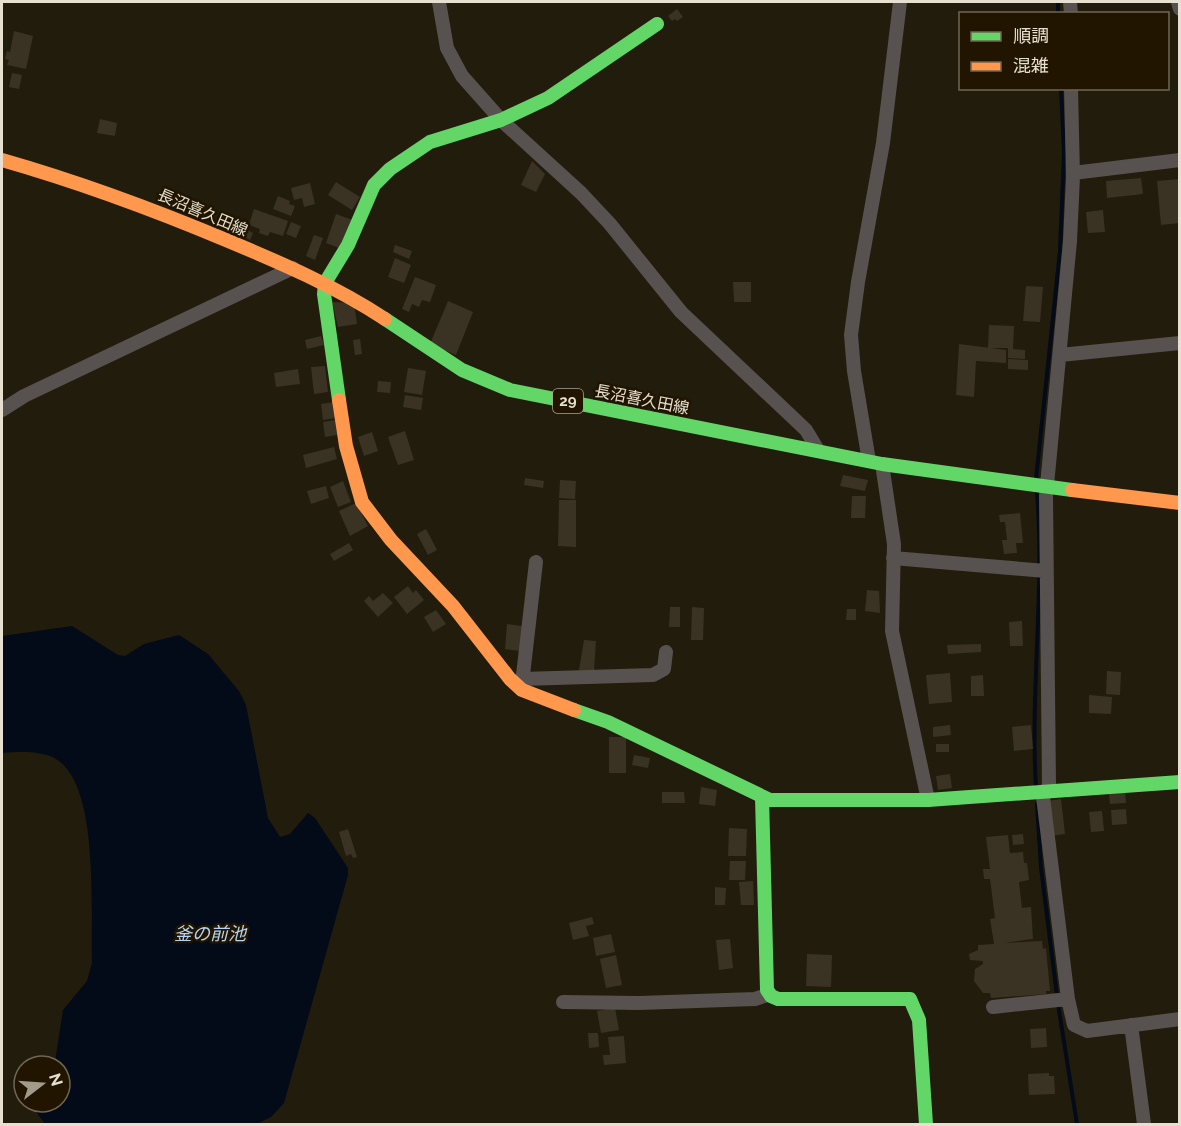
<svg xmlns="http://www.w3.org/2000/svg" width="1181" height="1126" font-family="Raleway,'Noto Sans JP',sans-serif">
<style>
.water{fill:#030a18}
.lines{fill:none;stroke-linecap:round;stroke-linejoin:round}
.stream{stroke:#030a18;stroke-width:4}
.building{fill:#3a3323}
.street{stroke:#57514f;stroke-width:14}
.fast{stroke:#63d668;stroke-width:14}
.slow{stroke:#ff974d;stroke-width:14}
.labels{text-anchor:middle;stroke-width:5;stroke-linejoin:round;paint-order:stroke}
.shield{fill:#211500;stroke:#aca291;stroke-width:1.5}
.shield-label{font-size:15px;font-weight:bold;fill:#e7dfcf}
.street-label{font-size:16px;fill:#e7dfcf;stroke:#211500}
.water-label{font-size:18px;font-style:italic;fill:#b6d5f6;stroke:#211500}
</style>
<rect width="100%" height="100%" fill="#221c0c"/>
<path class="water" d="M72 626 118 655 125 656 144 644 179 635 208 654 239 691 246 705 268 818 280 837 290 834 308 813 315 818 348 868V875L284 1103 271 1117 257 1124H45L34 1109 33 1102H60V1066H52L55 1062 63 1010 87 981 92 963C90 917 101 786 56 759 40 750 19 752 2 753V636Z"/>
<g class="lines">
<path class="stream" d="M1058 2V14
M1036 479 1060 251 1064 153 1061 88
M1036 788C1030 689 1045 591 1037 492
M1037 804 1041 867 1057 996
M1058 1004 1077 1124"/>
</g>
<path class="building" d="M677 9 683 17 677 21 675 19 672 21 668 16Z
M14 31 33 36 26 69 7 65 9 60 5 59 7 51 10 52Z
M12 73 22 75 19 89 9 87Z
M100 119 117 123 115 136 97 133Z
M532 161 545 174 536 192 521 185Z
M1141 178 1143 194 1107 198 1106 181Z
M1180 179V223L1161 225 1157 181Z
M336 182 360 197 352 210 328 195Z
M310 183 315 204 304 207 302 198 294 200 291 188Z
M278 196 290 201 289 204 295 206 291 216 273 209Z
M254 209 288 221 283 236 270 232 268 236 259 233 260 229 249 225Z
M1103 210 1105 232 1088 233 1086 212Z
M336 214 355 221 344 250 326 243Z
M291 222 301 226 296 238 286 234Z
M239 225 253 233 250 240 235 232Z
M314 235 323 238 315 260 306 256Z
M395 245 412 251 409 259 393 252Z
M395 258 411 265 404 283 388 277Z
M415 277 436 285 430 302 422 300 419 307 412 304 409 312 402 309Z
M733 282H751V302H734Z
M1026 286 1043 287 1040 322 1023 321Z
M448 301 473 312 456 355 430 344Z
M332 302 354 303 357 324 338 327Z
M989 325 1014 326 1013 349 1025 350V359L1008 358V348H988Z
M321 336 324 345 307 349 305 340Z
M360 339 362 354 355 355 353 340Z
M959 344 1006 350V363L976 361 974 397 956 395Z
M1008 359 1028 360V370L1008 369Z
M325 366 328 392 314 394 311 367Z
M408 368 426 371 422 395 404 392Z
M298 369 300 384 276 387 274 373Z
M378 381 391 382 390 393 377 392Z
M405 395 423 398 421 410 403 407Z
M334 402 336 418 323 420 321 404Z
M335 420 337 435 325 437 323 422Z
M405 431 414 460 398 465 388 437Z
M372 432 378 451 364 456 358 437Z
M334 447 337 459 306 468 303 455Z
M843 475 868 480 865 491 840 486Z
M525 478 544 481 543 488 524 485Z
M560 480 576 481 575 499 559 498Z
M343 481 351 502 338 507 330 487Z
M326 486 329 498 311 504 307 491Z
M852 496H866L865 518H851Z
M559 500H576V547L558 546Z
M356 503 368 526 350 536 339 511Z
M1020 513 1023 543H1016L1017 553 1004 554 1002 540H1007L1005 522H1000L999 515Z
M426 529 437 550 428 555 417 534Z
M349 543 353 550 334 561 330 554Z
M408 586 413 593 416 590 424 600 407 614 394 597Z
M867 590 879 591 880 613 865 611Z
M383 593 393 603 378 617 364 601 369 596 373 601Z
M670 607H680V627H669Z
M692 607 704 608 703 640H691Z
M847 609H856V620H846Z
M436 610 446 624 433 632 424 617Z
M1022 621 1023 646H1010L1009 622Z
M507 624 523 626 520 651 505 649Z
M584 640 596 641 594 671 579 670Z
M981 644V652L948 654 947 645Z
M1107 671 1121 672 1120 695 1106 694Z
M950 673 952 702 929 704 926 675Z
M983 675 984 696H971V676Z
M1089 695 1112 697 1111 714 1089 713Z
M950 725 951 735 933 737V727Z
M1031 725 1033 749 1014 751 1012 727Z
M609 737H626V773H609Z
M936 744H949V752H936Z
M634 755 650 758 648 768 632 765Z
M950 774 952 788 938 790 936 776Z
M701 787 717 790 715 806 699 804Z
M662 792H684L685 803H662Z
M1125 792 1126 803 1110 804 1109 794Z
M1061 799 1065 834 1050 836 1046 801Z
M1126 809 1127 824 1112 825 1111 810Z
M1102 811 1104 831 1091 832 1089 812Z
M729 828 747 829 746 856H728Z
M348 829 357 857 353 858 351 854 346 856 339 832Z
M1023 834 1024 844 1013 845 1012 835Z
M1008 835 1010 853 1023 852 1024 863H1027L1029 880 1019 882 1022 908 1031 907 1033 939 1004 943 1042 941 1043 949 1046 948 1050 991H1046V994L991 998 990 993H983L974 981 975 969 983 964V961L970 960 969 954 978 950V945L994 944 990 919 995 918 990 879H984L983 869H990L986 837Z
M730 861H746L745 880H729Z
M753 881 754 905H741L739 882Z
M715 887 726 888 725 905H715Z
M592 917 594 924 586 926 589 936 573 940 569 923Z
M611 934 615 952 596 956 593 938Z
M730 939 733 968 719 970 716 940Z
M807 954 832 955 831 987 806 986Z
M616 955 622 985 606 988 600 959Z
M615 1008 619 1030 601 1033 597 1011Z
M1046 1028 1047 1047 1031 1048 1030 1029Z
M588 1033H598L599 1047 589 1048Z
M624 1036 626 1063 604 1065 603 1055H610L608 1037Z
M1049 1073V1076H1054L1055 1094 1029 1095 1028 1074Z"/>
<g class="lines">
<path class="street" d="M439 2 447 48 462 76 501 120 581 193 610 224 681 312 806 430 818 450
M1070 2 1071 14
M1178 2 1180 9
M1071 88 1073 177 1070 241 1046 496 1049 785 1043 797 1068 999 1074 1025 1087 1031 1180 1019
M1073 173 1180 160
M1060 355 1180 343
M2 410 24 396 293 268
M869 461 854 371 851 335 858 282 883 143 900 2
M882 464 894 544 892 631 928 800
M893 558 1046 571
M522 679 653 675 664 669 666 652
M518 686 523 675 536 562
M563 1002 639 1003 755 999 770 994
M993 1007 1068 999
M1131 1025 1144 1124"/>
<path class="fast" d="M385 319 462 370 510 390 882 464 1072 490
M339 400 324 294 325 283 348 245 374 185 390 169 430 142 501 120 548 98 657 24
M574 710 608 722 770 800H928L1180 782
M762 797 767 990 771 996 778 999H910L919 1020 926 1124"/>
<path class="slow" d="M2 160C79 182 152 209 226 240 281 263 335 286 385 319
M339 400 346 446 362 502 391 540 453 606 510 679 522 690 574 710
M1072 490 1180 503"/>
</g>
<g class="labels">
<rect class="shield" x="553" y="389" width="30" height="24" rx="4.5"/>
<g class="shield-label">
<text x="568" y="406">29</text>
</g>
<g class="street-label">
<text transform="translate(203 212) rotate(23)" y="6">長沼喜久田線</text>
<text transform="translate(642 399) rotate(11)" y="6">長沼喜久田線</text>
</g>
<g class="water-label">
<text x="210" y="940">釜の前池</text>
</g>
</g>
<rect width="1181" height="1126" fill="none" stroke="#e7dfcf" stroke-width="6"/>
<rect x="959" y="12" width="210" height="78" fill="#211500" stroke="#706653" stroke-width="1.5"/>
<rect x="971" y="32" width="30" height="9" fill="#63d668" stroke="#706653" stroke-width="1.5"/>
<text x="1013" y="42" font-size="18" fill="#e7dfcf">順調</text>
<rect x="971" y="62" width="30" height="9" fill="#ff974d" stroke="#706653" stroke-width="1.5"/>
<text x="1013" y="72" font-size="18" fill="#e7dfcf">混雑</text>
<g transform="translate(42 1084) rotate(73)"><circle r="28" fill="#211500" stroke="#706653" stroke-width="1.5"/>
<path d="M0-4.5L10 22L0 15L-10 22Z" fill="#a29b8b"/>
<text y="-9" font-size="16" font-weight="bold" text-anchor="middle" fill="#e7dfcf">N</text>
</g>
</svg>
